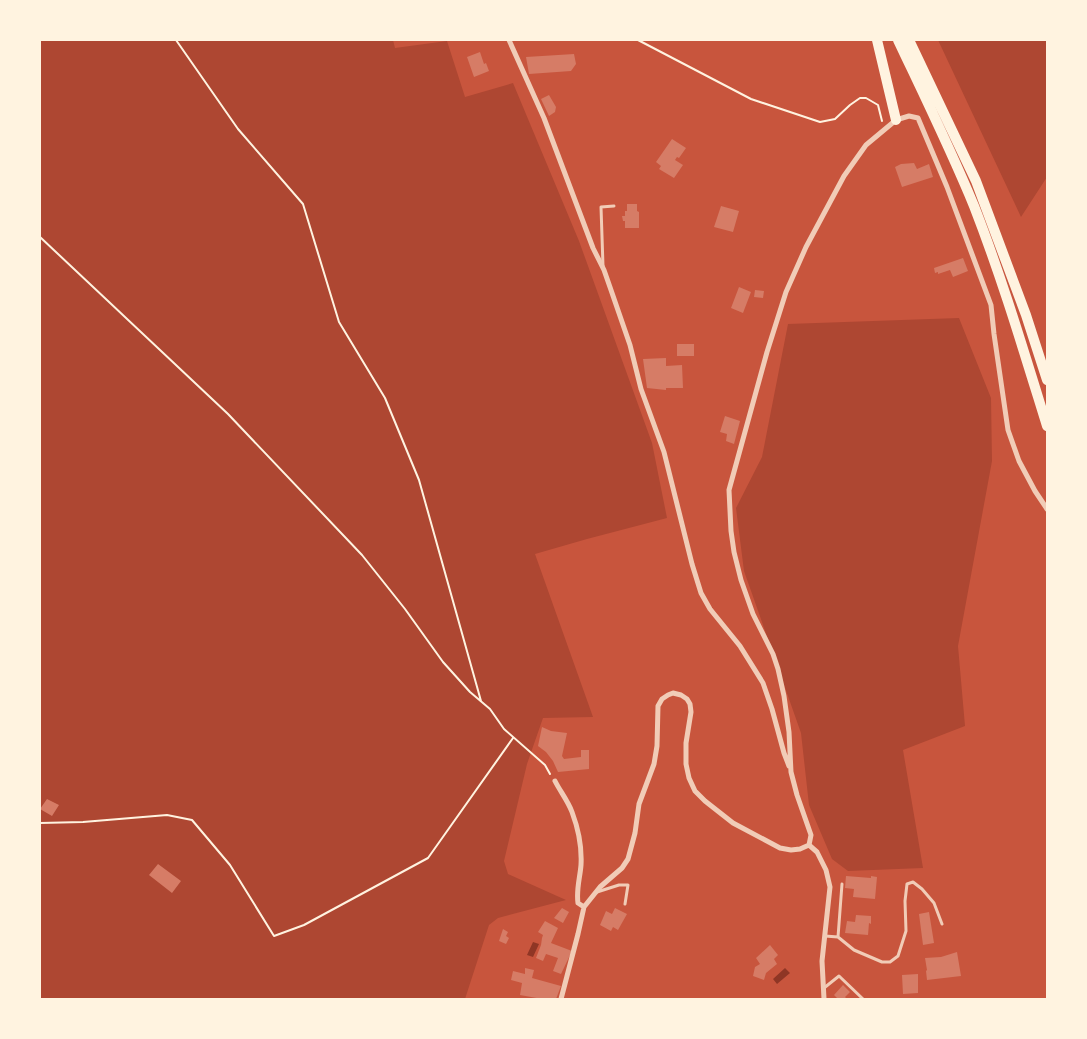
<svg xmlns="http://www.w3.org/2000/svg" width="1087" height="1039" font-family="'PT Sans',sans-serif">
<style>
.green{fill:#ae4732}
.water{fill:#8f3625}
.building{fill:#d67c66}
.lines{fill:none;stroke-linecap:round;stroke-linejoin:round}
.path{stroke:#fff3e0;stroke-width:2}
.service{stroke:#f1ccb7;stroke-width:3}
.minor{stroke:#f1ccb7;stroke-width:5}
.primary{stroke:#fff3e0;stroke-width:10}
</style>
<rect width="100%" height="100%" fill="#c8553d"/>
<path class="green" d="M40 40H393L395 48 447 41 465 97 513 83 579 241 652 443 667 518 587 539 535 554 593 717 543 718 527 764 504 861 508 874 566 900 498 918 489 925 465 999H40Z
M938 40H1047V177L1021 217Z
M959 318 991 398 992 461 958 646 965 726 903 750 923 868 848 871 832 859 809 805 801 733 744 571 736 508 762 457 788 324Z"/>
<path class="water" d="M533 942 539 944 533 957 527 955Z
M785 968 790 973 777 984 773 979Z"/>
<path class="building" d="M480 52 484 64 486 63 489 71 474 77 467 57Z
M574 54 576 64 571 71 529 74 526 57Z
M549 95 556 107 555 112 549 116 541 99Z
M672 139 686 148 679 158 677 157 675 160 683 165 674 178 659 169 661 166 656 162Z
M914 163 917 169 929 164 933 177 902 187 895 167 901 164Z
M627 204H637V211L639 212V228H625V221H623L622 216H625V211H627Z
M721 206 739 211 733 232 714 227Z
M963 258 968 271 953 277 950 270 938 274V272L935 273 934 268Z
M739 287 751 292 743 313 731 308Z
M755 290 764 291 763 298 754 297Z
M677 344H694V356H677Z
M666 358V366L682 365 683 388H666V390L647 388 643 359Z
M725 416 740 421 734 444 726 441 727 434 720 432Z
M542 727 551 731 567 733 562 756 564 759 581 757V750H589V769L558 772 553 761 546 752 538 746Z
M47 799 59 805 52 816 40 809Z
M158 864 181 881 172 893 149 875Z
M846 876 871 878V876L877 877 875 899 853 897 854 889 845 888Z
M562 908 569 912 563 923 554 918Z
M615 908 627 914 618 930 613 927 611 931 600 925 606 911 612 914Z
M929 912 934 943 923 945 919 914Z
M856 915 871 916V924L869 923 868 935 845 933 847 921 855 922Z
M545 921 558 928 551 943 572 951 561 974 553 971 558 958 546 954 543 961 536 958 541 945 542 938 543 935 538 932Z
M503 929 508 932 506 936 509 938 506 944 499 941Z
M770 945 778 955 774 959 777 964 766 973 764 980 753 976 755 967 760 964 756 958Z
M957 952 961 976 927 980 926 971 927 970 925 958 941 957Z
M525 968 534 970 532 978 561 986 556 999H542L520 995 522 983 511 980 513 971 525 974Z
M918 974V993L903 994 902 975Z
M843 985 850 992 845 997 847 999H838L834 995Z"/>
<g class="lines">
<path class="path" d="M176 40 238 129 303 204 339 322 385 398 419 480 481 701
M638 40 751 99 820 122 835 119 850 105 860 98H866L878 105 882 121
M40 237 228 414 362 555 405 609 443 662 470 692 490 709 504 729 545 765 550 774
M40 823 83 822 167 815 192 820 230 865 274 936 304 925 428 858 513 738"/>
<path class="service" d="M603 266 601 207 614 206
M597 892 619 885H628L625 904
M825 936 838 937 854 950 882 962H890L898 956 906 931 905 901 907 884 913 882 922 889 934 903 942 924
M838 937 842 884
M824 988 839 976 863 999"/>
<path class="minor" d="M509 40 544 118 593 248 604 270 611 290 630 345 641 389 664 452 692 564 701 593 710 609 740 646 763 683 772 709 784 753 789 766
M555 781C560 791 568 801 572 812 578 828 582 847 581 865 580 878 576 890 578 903L584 907
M809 845 817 852 826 870 830 887 822 961 824 999
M561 999 578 934 584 907 600 887 622 868 628 859 635 833 639 804 654 764 657 746 658 706 662 699 668 695 673 693 681 695 687 699 690 704 691 712 686 743V764L689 778 695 791 705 801 733 823 780 848 791 850 800 849 809 845 811 835 797 795 791 772 789 732 784 696 778 669 773 654 753 614 741 580 734 552 731 531 729 490 767 352 786 292 806 247 844 176 866 145 896 120 909 116 918 118 947 187 991 305 994 334 1008 430 1019 461 1035 491 1047 509"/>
<path class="primary" d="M877 40 896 120
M898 40C924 95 951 150 974 206 1002 278 1024 352 1047 426
M909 40 976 181 1026 315 1047 380"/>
</g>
<rect width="1087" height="1039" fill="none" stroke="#fff3e0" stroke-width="82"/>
</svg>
